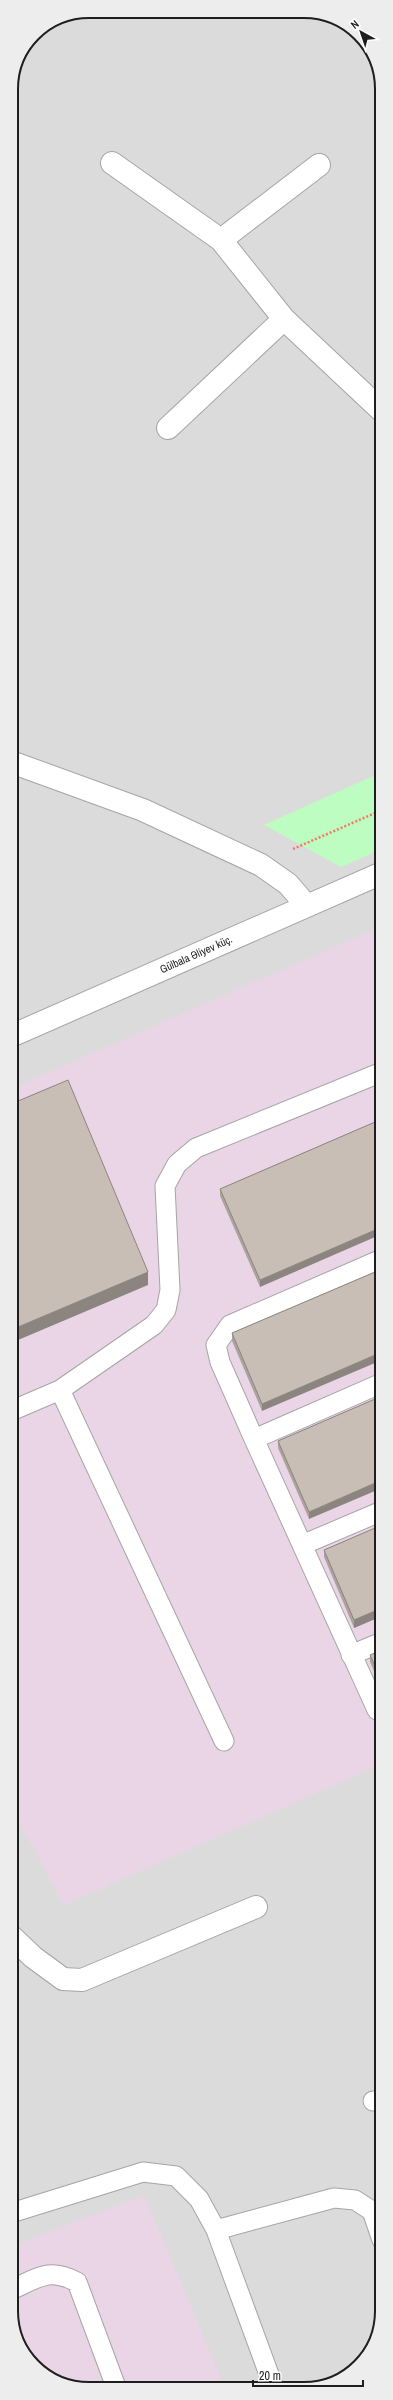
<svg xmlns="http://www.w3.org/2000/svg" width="393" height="2400" font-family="'Archivo Narrow',sans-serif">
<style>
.residential{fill:#dcdbdb}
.industrial{fill:#ead5e6}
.park{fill:#bdfdc1}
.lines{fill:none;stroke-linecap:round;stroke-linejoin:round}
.service-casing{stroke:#a5a5a5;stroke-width:21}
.minor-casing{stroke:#a5a5a5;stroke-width:24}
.tertiary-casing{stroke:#a5a5a5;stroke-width:24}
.path{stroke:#ff7365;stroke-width:2.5;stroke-dasharray:2 2;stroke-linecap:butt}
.service{stroke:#fff;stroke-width:19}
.minor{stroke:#fff;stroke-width:22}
.tertiary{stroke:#fff;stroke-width:22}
.wall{fill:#aca39d}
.shaded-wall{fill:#8c857f}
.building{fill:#c8beb6;stroke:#8c857f}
.labels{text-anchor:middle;stroke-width:4;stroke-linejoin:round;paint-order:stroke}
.street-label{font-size:11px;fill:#1e1e1e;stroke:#fff}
.rim{fill:none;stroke:#1e1e1e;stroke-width:2}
</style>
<rect width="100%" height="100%" fill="#f0ece3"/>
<path class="residential" d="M89 11 324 14 363 38 382 84V2311L362 2362 338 2381 309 2389 69 2386 30 2362 11 2316V85L19 55 34 34 60 17Z"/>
<path class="industrial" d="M382 926V1764L64 1905 11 1807V1089Z
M144 2195 225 2388 69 2386 30 2362 11 2316V2247Z"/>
<path class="park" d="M382 772V849L341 867 264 825Z"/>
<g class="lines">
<g class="service-casing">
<path id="service" d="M60 1390 224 1741
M11 1411 60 1390 154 1325 166 1310 170 1290 165 1186 177 1164 196 1148 382 1072
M254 1439 382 1383
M302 1545 382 1511
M351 1655 382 1642
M377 1710 254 1439 220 1362 216 1345 230 1325 382 1259
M373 2101H382
M11 2213 143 2172 176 2176 199 2199 216 2230 274 2388
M216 2230 334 2198 355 2200 372 2211 382 2240
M11 2290C38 2278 48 2267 77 2282L116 2387"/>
</g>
<g class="minor-casing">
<path id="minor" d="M112 163 221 240 284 319 382 411
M221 240 319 165
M168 428 284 319
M11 762 143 810 261 865 288 884 306 905
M11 1936 33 1957 63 1979 82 1980 256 1907"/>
</g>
<g class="tertiary-casing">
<path id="tertiary" d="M11 1036 382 873"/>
</g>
<path class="path" d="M293 849 382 810"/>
<use href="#service" class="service"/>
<use href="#minor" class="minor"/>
<use href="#tertiary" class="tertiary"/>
</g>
<path class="wall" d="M382 1119 260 1287 220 1196V1189Z
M382 1269 262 1411 232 1341V1333Z
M382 1396 309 1519 278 1448V1441Z
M382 1525V1616L354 1628 324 1557V1550Z
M382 1650V1690L370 1662V1655Z"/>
<path class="shaded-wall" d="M382 1227V1234L260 1287V1280Z
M148 1272V1285L11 1343V1330Z
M382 1352V1360L262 1411V1404Z
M382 1480V1488L309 1519V1512Z
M382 1608V1616L354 1628V1620Z"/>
<path class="building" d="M68 1080 148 1272 11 1330V1104Z
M382 1119V1227L260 1280 220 1189Z
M382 1269V1352L262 1404 232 1333Z
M382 1396V1480L309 1512 278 1441Z
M382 1525V1608L354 1620 324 1550Z
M382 1650V1682L370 1655Z"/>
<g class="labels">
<g class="street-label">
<text transform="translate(196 954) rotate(-24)" y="4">Gülbala Əliyev küç.</text>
</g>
</g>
<path d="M0 0H393V2400H0ZM89 18H304A71 71 0 0 1 375 89V2311A71 71 0 0 1 304 2382H89A71 71 0 0 1 18 2311V89A71 71 0 0 1 89 18Z" fill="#ededed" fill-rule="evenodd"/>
<path class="rim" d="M89 18H304A71 71 0 0 1 375 89V2311A71 71 0 0 1 304 2382H89A71 71 0 0 1 18 2311V89A71 71 0 0 1 89 18Z"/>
<g transform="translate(361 32) rotate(320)" stroke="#ffffff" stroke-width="3" paint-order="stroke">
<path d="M0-3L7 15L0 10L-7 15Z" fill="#1e1e1e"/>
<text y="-6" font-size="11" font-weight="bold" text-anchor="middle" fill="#1e1e1e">N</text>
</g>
<path d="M253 2380v6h110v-6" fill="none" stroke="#1e1e1e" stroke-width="2"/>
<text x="259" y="2380" font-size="12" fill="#1e1e1e" stroke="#ffffff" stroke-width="3" paint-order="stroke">20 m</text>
</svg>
